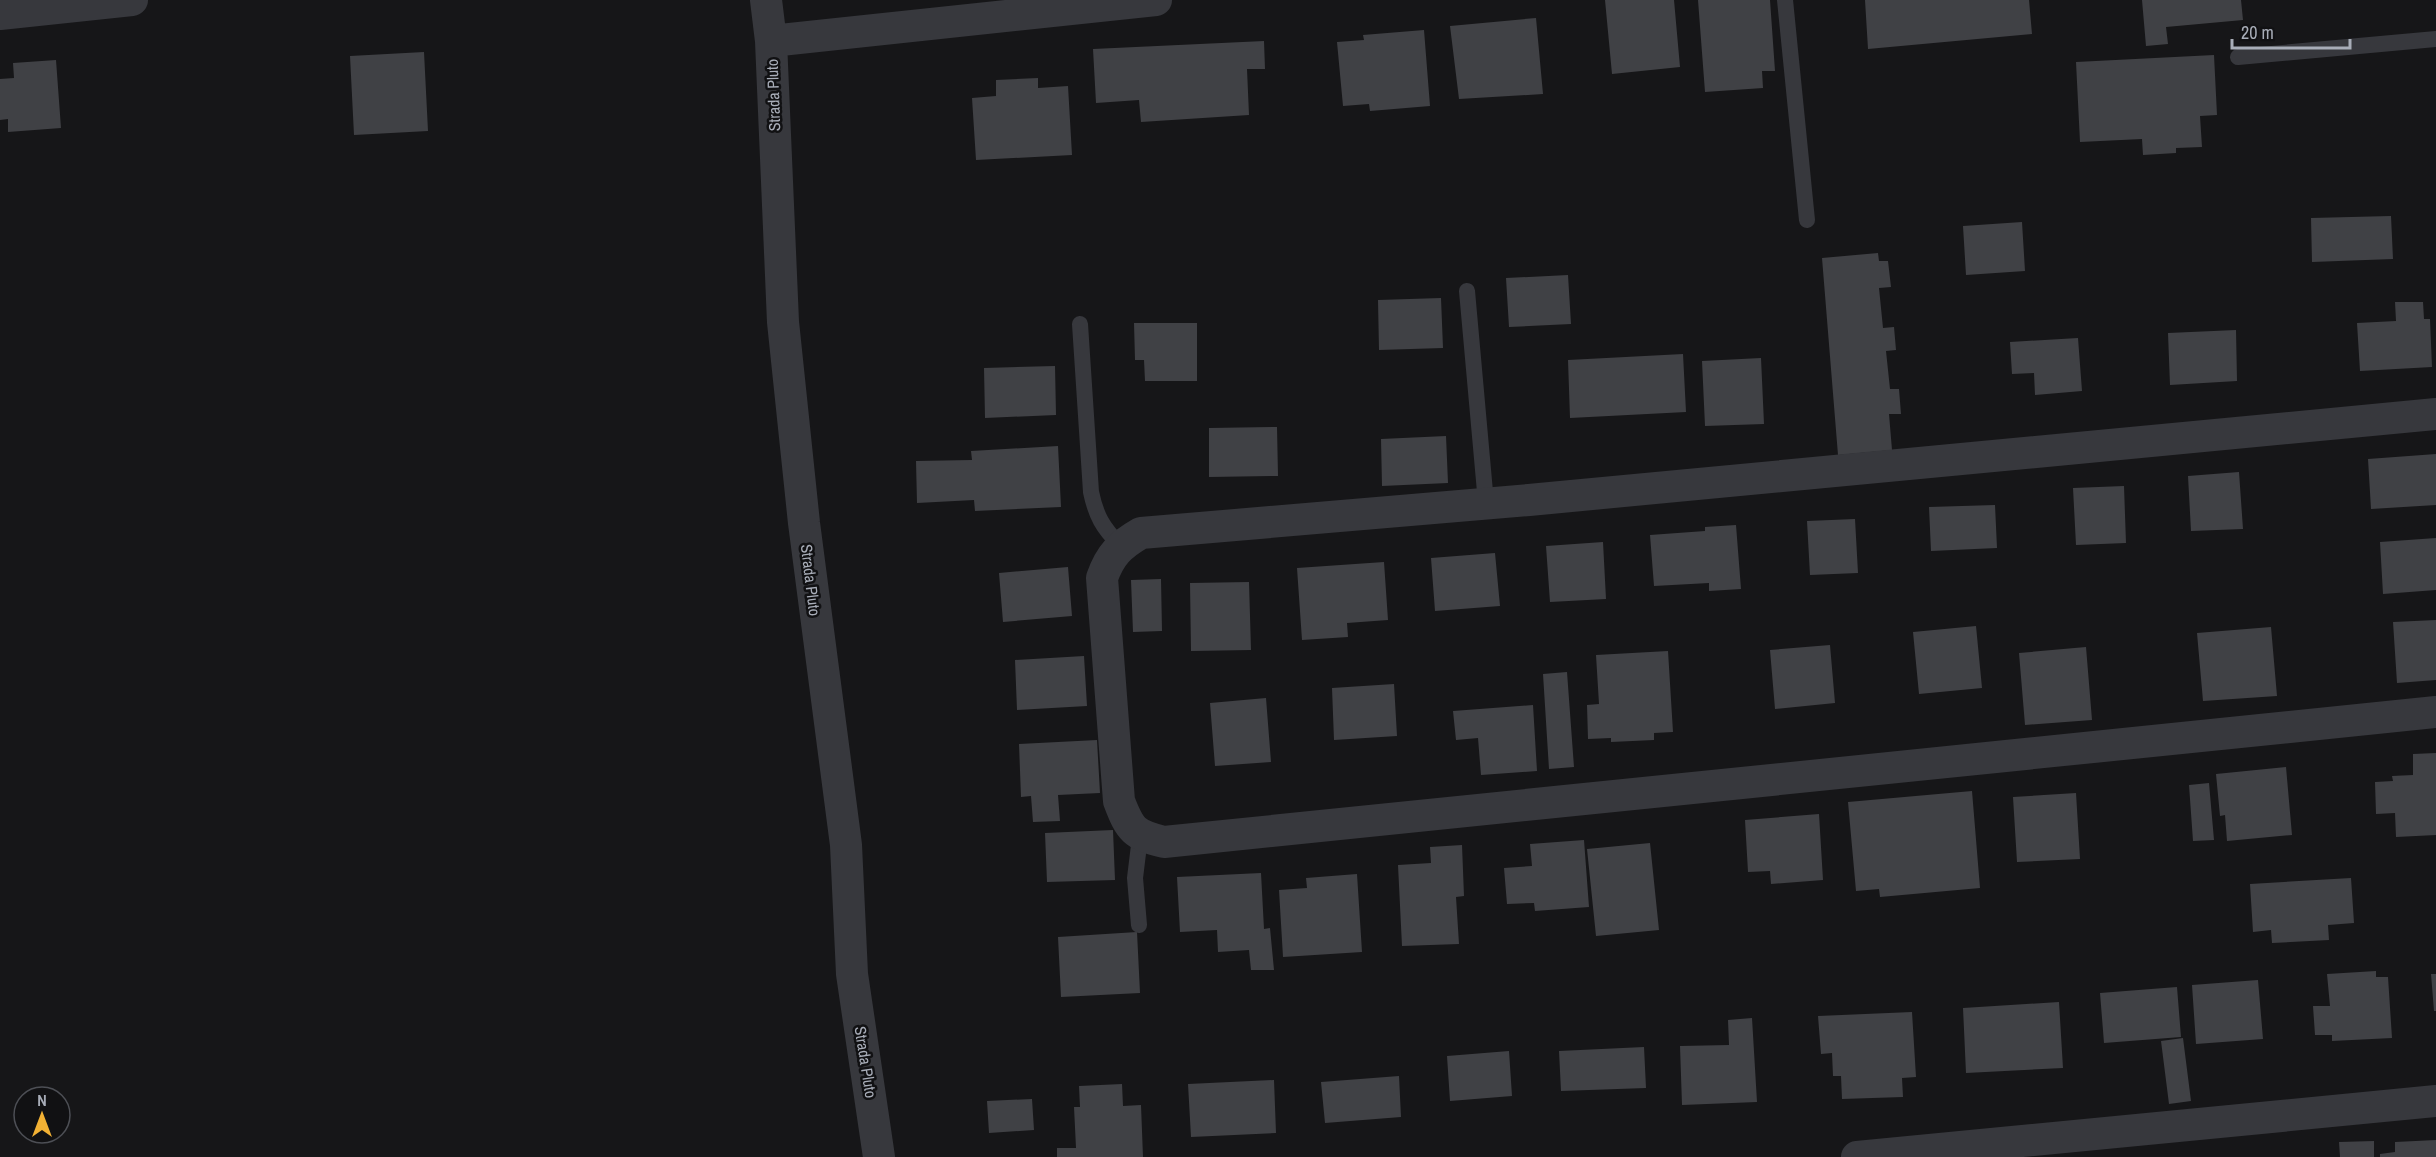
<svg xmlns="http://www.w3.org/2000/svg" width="2436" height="1157" font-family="'Archivo Narrow',sans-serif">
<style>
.building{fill:#404145}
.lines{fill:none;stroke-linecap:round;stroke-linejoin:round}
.service{stroke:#37383d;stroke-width:16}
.minor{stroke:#37383d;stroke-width:32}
.labels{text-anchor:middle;stroke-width:5;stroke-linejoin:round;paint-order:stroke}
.street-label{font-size:16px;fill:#a8adb8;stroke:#111113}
</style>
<rect width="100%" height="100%" fill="#161618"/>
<path class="building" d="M1605 0H1674L1680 67 1612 74Z
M1698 0H1770L1775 71H1762L1763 88 1705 92Z
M1865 0H2029L2032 34 1868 49Z
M2142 0H2241L2243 20 2166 27 2168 44 2146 46Z
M1536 18 1543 94 1459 99 1450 26Z
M1424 30 1430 106 1370 111 1369 104 1343 106 1337 42 1364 40 1363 35Z
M1264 41 1265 69H1247L1249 115 1141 122 1139 100 1096 103 1093 49Z
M424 52 428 131 354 135 350 56Z
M2214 55 2217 115 2200 116 2202 147 2176 148V153L2143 155 2142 139 2080 142 2076 62Z
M56 60 61 128 8 132V119L0 120V79L14 78 13 63Z
M1038 78V88L1068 86 1072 155 976 160 972 98 996 96V80Z
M2391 216 2393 259 2312 262 2311 218Z
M2022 222 2025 271 1966 275 1963 226Z
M1878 253 1879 261H1888L1891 287 1879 288 1883 328 1894 327 1896 350 1886 351 1890 389H1899L1901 414H1889L1892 450 1838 455 1822 258Z
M1568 275 1571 324 1509 327 1506 278Z
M1441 298 1443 348 1379 350 1378 300Z
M2395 302H2423L2424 319H2430L2432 367 2360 371 2357 323 2396 321Z
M1134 323H1197V381H1145L1144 360H1135Z
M2236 330 2237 381 2170 385 2168 333Z
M2078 338 2082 391 2035 395 2034 373 2012 374 2010 342Z
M1683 354 1686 412 1570 418 1568 360Z
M1761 358 1764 424 1705 426 1702 361Z
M1055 366 1056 415 985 418 984 368Z
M1277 427 1278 476 1209 477V428Z
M1446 436 1448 483 1382 486 1381 439Z
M1058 446 1061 507 975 511 974 500 917 503 916 461 972 460 971 451Z
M2436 454V505L2371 509 2368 459Z
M2239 472 2243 529 2191 531 2188 476Z
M2124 486 2126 543 2076 545 2073 488Z
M1995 505 1997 548 1931 551 1929 507Z
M1855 519 1858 573 1810 575 1807 521Z
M1736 525 1741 589 1709 591V583L1654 586 1650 535 1705 531V527Z
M2436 538V590L2383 594 2380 542Z
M1603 542 1606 599 1550 602 1546 546Z
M1495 553 1500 606 1435 611 1431 558Z
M1384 562 1388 620 1347 623 1348 637 1302 640 1297 568Z
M1068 567 1072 616 1003 622 999 573Z
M1161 579 1162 631 1133 632 1131 580Z
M1249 582 1251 650 1191 651 1190 583Z
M2436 620V680L2397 683 2393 622Z
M1976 626 1982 688 1919 694 1913 632Z
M2271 627 2277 696 2203 701 2197 633Z
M1830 645 1835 703 1775 709 1770 650Z
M2086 647 2092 720 2025 725 2019 653Z
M1668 651 1673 732 1654 733V740L1611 742V738L1588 739 1587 705 1599 704 1596 655Z
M1084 656 1087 706 1017 710 1015 660Z
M1567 672 1574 767 1549 769 1543 674Z
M1394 684 1397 736 1334 740 1332 688Z
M1266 698 1271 762 1215 766 1210 703Z
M1533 705 1537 771 1481 775 1478 738 1456 740 1453 711Z
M1097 740 1100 793 1058 795 1060 821 1033 822 1031 796 1021 797 1019 744Z
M2436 753V835L2396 837 2395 813 2376 814 2375 782 2393 781 2392 776 2413 775V754Z
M2286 767 2292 835 2227 841 2225 815 2220 816 2216 774Z
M2209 783 2214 840 2193 841 2189 785Z
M1972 791 1980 888 1880 897 1879 889 1856 891 1848 802Z
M2076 793 2080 859 2017 862 2013 797Z
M1819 814 1823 880 1771 884 1770 871 1748 872 1745 820Z
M1113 830 1115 880 1047 882 1045 833Z
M1584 840 1589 907 1535 911 1534 903 1507 904 1504 868 1532 866 1530 844Z
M1650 843 1659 930 1596 936 1587 849Z
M1462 845 1464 896 1456 897 1459 944 1402 946 1398 865 1431 863 1430 847Z
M1261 873 1264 929 1270 928 1274 970H1251L1249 950 1218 952 1217 930 1180 932 1177 877Z
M1357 874 1362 952 1283 957 1279 890 1307 888 1306 878Z
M2351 878 2354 923 2328 925 2329 940 2272 943 2271 930 2253 932 2250 884Z
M1137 932 1140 993 1061 997 1058 937Z
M2376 971V977H2388L2392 1038 2332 1041V1035H2315L2313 1006H2330L2327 974Z
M2431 974H2436V1011H2434Z
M2258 980 2263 1039 2196 1044 2192 985Z
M2177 987 2181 1037 2104 1043 2100 993Z
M2059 1002 2063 1068 1966 1073 1963 1008Z
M1912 1012 1916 1077 1902 1078 1903 1097 1842 1099 1841 1076H1833L1832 1053 1821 1054 1818 1016Z
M1752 1018 1757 1102 1682 1105 1680 1046 1729 1045 1728 1020Z
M2183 1038 2191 1101 2169 1104 2161 1041Z
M1644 1047 1646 1088 1561 1091 1559 1051Z
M1509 1051 1512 1096 1450 1101 1447 1056Z
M1399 1076 1401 1117 1325 1123 1321 1082Z
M1274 1080 1276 1133 1191 1137 1188 1084Z
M1122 1084 1123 1106 1141 1105 1143 1157H1057V1148H1076L1074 1107H1080L1079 1086Z
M1032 1099 1034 1130 989 1133 987 1101Z
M2436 1140V1157H2380V1154L2395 1152V1142Z
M2374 1141V1157H2340L2339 1142Z"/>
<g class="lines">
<path class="service" d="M1785 0 1807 220
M2238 57 2436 39
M1467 291 1486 503
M1080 324 1091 492C1096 516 1103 528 1120 545
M1139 925 1135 878 1140 837"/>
<path class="minor" d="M766 0 771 41 783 322 804 523 846 845 852 974 879 1157
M0 14 132 0
M771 41 1156 0
M2436 414 1529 500 1141 533C1120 545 1110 555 1102 578L1119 801C1130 830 1134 835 1164 842L2436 712
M1857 1157 2436 1101"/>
</g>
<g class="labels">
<g class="street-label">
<text transform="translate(773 95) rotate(-92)" y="6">Strada Pluto</text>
<text transform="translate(811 580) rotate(83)" y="6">Strada Pluto</text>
<text transform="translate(866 1062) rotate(81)" y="6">Strada Pluto</text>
</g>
</g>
<g transform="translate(42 1115)"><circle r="28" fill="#111113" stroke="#4d4f55" stroke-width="1.5"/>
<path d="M0-4.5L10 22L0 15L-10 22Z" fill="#f2b134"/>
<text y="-9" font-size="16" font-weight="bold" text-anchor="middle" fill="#a8adb8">N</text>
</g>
<path d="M2232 39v9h118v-9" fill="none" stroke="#a8adb8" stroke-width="3"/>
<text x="2241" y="39" font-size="18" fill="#a8adb8" stroke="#111113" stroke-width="4.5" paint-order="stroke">20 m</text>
</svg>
